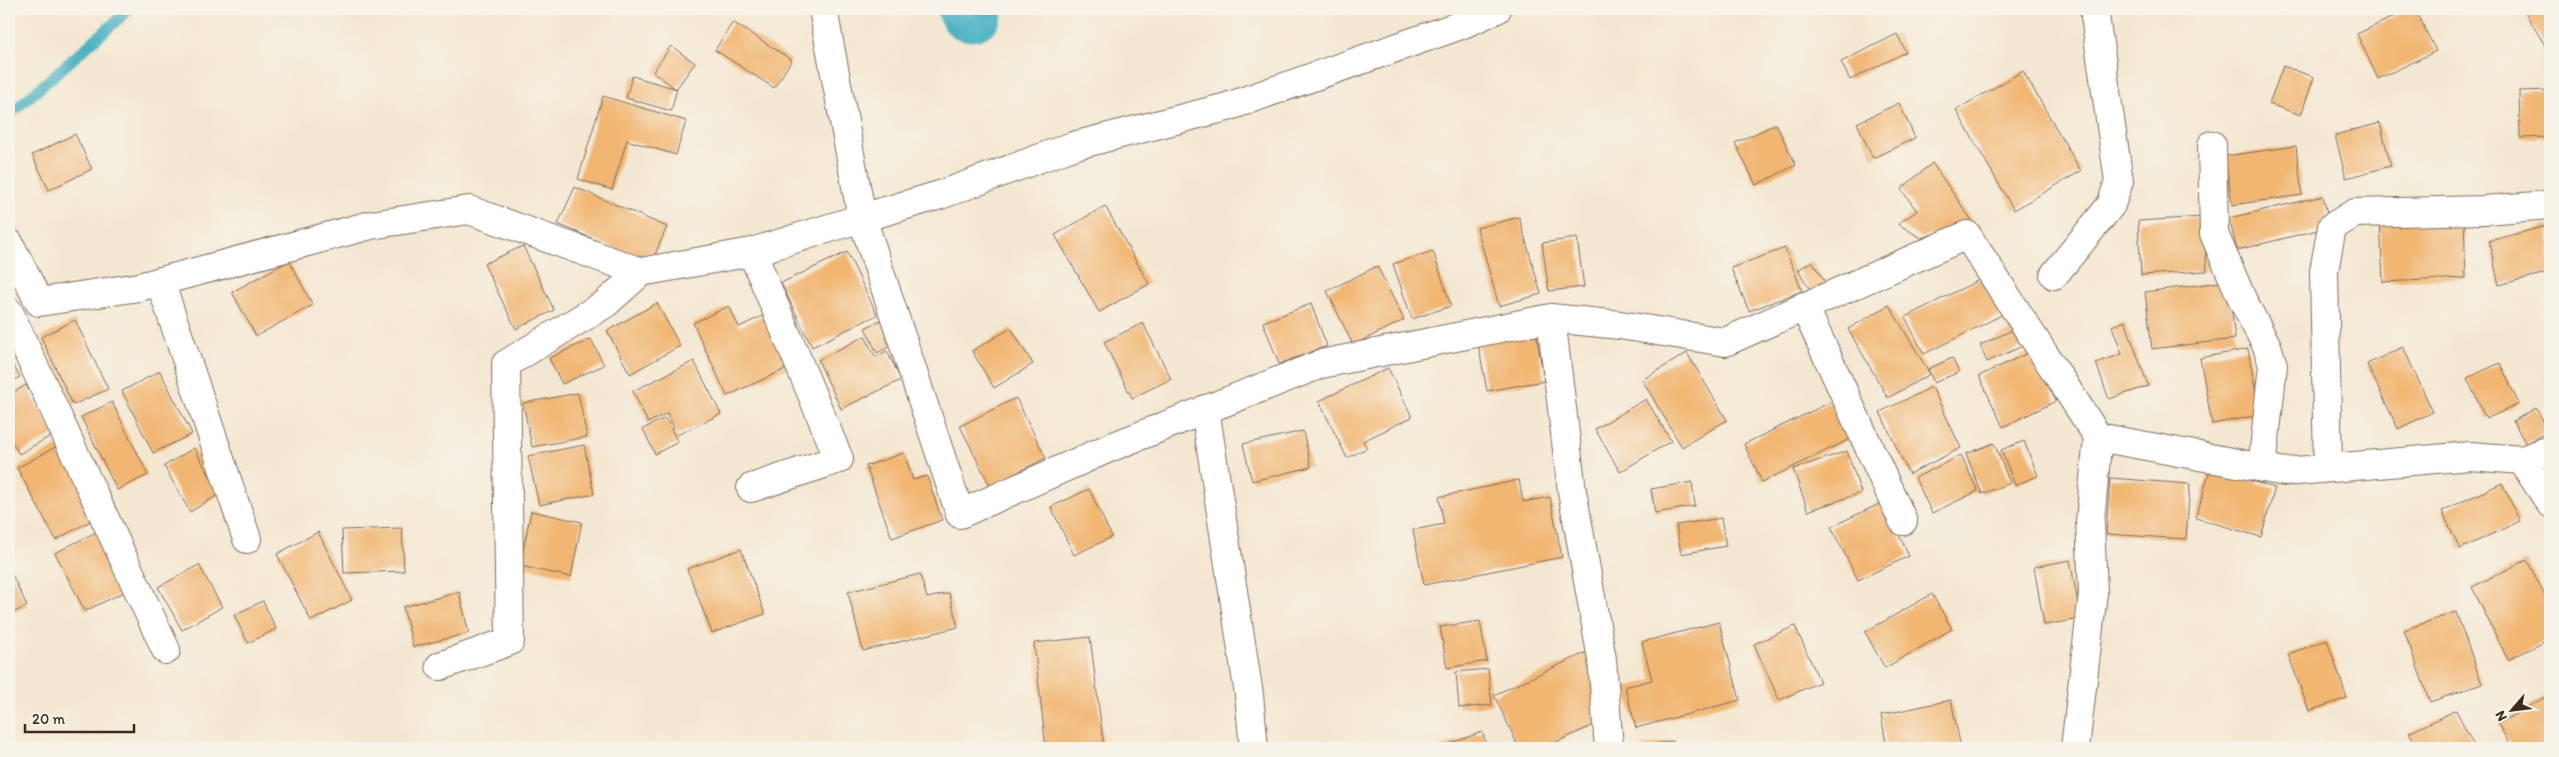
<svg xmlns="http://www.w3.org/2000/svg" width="2559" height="757" font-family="Itim,sans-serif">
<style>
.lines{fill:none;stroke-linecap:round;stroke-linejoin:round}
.stream{stroke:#42aec1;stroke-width:11}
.river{stroke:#42aec1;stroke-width:65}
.building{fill:#f1b672}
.minor-casing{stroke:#7c6c5d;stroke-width:30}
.minor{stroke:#fff;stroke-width:28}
</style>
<rect width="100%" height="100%" fill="#f7f3e8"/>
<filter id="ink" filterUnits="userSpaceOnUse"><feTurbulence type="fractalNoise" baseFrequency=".02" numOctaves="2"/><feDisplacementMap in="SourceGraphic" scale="10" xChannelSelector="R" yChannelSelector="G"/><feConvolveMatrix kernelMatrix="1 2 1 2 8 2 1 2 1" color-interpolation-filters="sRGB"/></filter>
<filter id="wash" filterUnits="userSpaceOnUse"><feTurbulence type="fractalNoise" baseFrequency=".0096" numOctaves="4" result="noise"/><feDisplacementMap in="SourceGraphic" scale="20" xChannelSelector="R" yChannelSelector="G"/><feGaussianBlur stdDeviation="1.12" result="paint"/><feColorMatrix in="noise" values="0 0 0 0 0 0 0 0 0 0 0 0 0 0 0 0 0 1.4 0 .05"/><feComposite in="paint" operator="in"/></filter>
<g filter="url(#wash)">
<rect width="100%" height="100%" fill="#f4e7d1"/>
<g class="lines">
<path class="stream" d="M9 115 130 9"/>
<path class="river" d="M970 9H971"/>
</g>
<g id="blocks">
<path class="building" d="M2410 9H2415L2436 51 2378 79 2357 34Z
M2530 9H2550V54L2525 12Z
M733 22 792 60 774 88 715 50Z
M1897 34 1906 52 1850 80 1841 62Z
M671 46 695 63 676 89 653 72Z
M2283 66 2314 77 2301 115 2269 104Z
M2023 71 2081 171 2014 210 1956 110Z
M632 76 677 89 671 111 626 98Z
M2550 90V137L2520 138 2519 91Z
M603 96 686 121 676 155 627 140 612 190 578 179Z
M1899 103 1915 138 1873 158 1857 123Z
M2380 123 2391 166 2346 178 2335 135Z
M1776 124 1796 165 1756 185 1735 143Z
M75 134 92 169 49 190 32 155Z
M2296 146 2302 195 2232 205 2225 156Z
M1932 163 1973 222 1921 238 1898 224 1917 211 1901 189Z
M575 187 667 227 651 264 558 224Z
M2323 196 2330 227 2237 250 2229 218Z
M1105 206 1149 284 1099 312 1055 235Z
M1519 217 1541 294 1499 306 1477 228Z
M2203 217 2207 271 2141 275 2138 221Z
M2464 217 2466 278 2383 282 2380 221Z
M2550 225V272L2499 285 2489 241Z
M1577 238 1584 287 1549 291 1542 243Z
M523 246 554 310 516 329 484 264Z
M1785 248 1802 291 1749 311 1731 268Z
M1433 251 1451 306 1412 319 1393 264Z
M847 252 877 315 812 347 781 283Z
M289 261 313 305 256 336 232 292Z
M1812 261 1827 285 1813 294 1798 270Z
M1377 266 1404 320 1353 345 1327 291Z
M1987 276 2006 313 1924 354 1905 317Z
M2228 281 2235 339 2152 349 2145 292Z
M657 303 680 346 630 374 607 331Z
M1311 304 1327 346 1279 364 1263 322Z
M1889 305 1930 374 1888 398 1848 329Z
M729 306 739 327 769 313 794 365 727 396 693 323Z
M885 318 897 343 877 353 865 328Z
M75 320 108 389 73 405 41 337Z
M2125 321 2148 386 2109 399 2096 363 2122 354 2112 326Z
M1143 323 1171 379 1132 398 1104 342Z
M1011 328 1033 364 994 388 972 351Z
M2017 328 2025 345 1987 362 1980 345Z
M1536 332 1544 381 1487 391 1478 343Z
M865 336 875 357 887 351 901 380 841 409 818 360Z
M591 339 604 365 562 384 549 358Z
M2403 347 2433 412 2398 429 2367 364Z
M2248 349 2260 415 2212 424 2200 358Z
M2032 351 2056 401 2003 427 1979 376Z
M1687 353 1727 420 1682 447 1642 380Z
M9 358 20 377 9 383Z
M1952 358 1959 372 1934 383 1928 369Z
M694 361 721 414 677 435 667 413 648 423 633 391Z
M2500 363 2519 404 2486 419 2467 378Z
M1388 368 1412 417 1363 441 1367 448 1347 458 1319 401Z
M160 371 192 434 153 453 122 391Z
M26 385 54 434 19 454 9 436V395Z
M1932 387 1961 448 1909 474 1880 412Z
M578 393 587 437 532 447 523 403Z
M1016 398 1046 458 990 486 960 426Z
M1646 399 1671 441 1620 472 1595 429Z
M1835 400 1854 437 1762 482 1744 444Z
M112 402 148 475 117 490 81 417Z
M2536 408 2549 431 2526 444 2513 421Z
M665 418 678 442 655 454 643 429Z
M1303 431 1311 467 1252 481 1243 444Z
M2024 441 2038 476 2015 485 2001 450Z
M1994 443 2010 483 1982 494 1966 454Z
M61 444 101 515 56 540 17 468Z
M584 445 594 494 539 505 528 456Z
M194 448 220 494 190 512 164 466Z
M1847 451 1861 493 1808 511 1793 469Z
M904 453 913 480 927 476 942 520 892 538 866 466Z
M1961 455 1978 491 1932 513 1915 478Z
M2210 469 2275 488 2261 537 2196 518Z
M2110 478 2190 484 2186 539 2106 534Z
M1519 480 1523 502 1550 497 1562 557 1424 585 1413 530 1444 524 1439 497Z
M1692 482 1695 506 1655 513 1651 489Z
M2502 483 2520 521 2460 549 2442 511Z
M1089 489 1112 537 1074 555 1051 507Z
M1883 502 1909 556 1858 580 1831 527Z
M531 511 582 522 571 577 520 566Z
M1721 518 1726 546 1681 554 1676 525Z
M402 528 404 571 344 573 342 530Z
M96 532 126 591 85 611 55 553Z
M318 532 352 600 311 621 277 554Z
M741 549 765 614 712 633 687 569Z
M2070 560 2081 619 2044 625 2034 567Z
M2527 560 2550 606V639L2508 660 2472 587Z
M199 565 222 607 182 630 158 587Z
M9 568 27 606 9 615Z
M920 574 927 598 949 593 958 627 863 651 848 592Z
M459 592 469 633 413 647 403 607Z
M1932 594 1952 629 1885 668 1865 632Z
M263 601 276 629 248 643 234 615Z
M2456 612 2482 684 2430 702 2404 630Z
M1480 621 1487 661 1447 668 1440 627Z
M1719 622 1740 700 1636 728 1625 687 1652 680 1642 642Z
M1795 626 1820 682 1779 700 1754 644Z
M1090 637 1104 748H1046L1034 643Z
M2327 640 2347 698 2309 711 2288 654Z
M1587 652 1616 715 1543 748H1519L1494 695Z
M1488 669 1492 705 1459 708 1456 672Z
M2550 694V746L2546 748H2512L2498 724Z
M1951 700 1961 748H1887L1881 715Z
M2456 710 2475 748H2417L2409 733Z
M1482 732 1488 748H1437Z
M1673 741 1674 748H1642V746Z"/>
</g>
</g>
<g filter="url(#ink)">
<use href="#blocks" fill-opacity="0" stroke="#7c6c5d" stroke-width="1"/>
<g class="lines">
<g class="minor-casing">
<path id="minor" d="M1497 9 1461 25 1227 107 1073 146 940 195 862 218 960 514 1109 448 1321 364 1551 318 1620 325 1725 342 1967 235 2098 437 2285 472 2470 456 2522 460 2550 503
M2212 145 2214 234 2243 301 2267 346 2273 365 2262 468
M9 243 39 302 139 287 371 225 469 210 641 272 752 252 862 218 823 9
M2054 275 2111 205 2119 181 2094 9
M160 281 247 539
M1804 306 1903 521
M9 312 166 650
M1551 318 1572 491 1602 659 1609 748
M1205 409 1249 695 1254 748
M2522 460 2550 450
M2328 468 2324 271 2332 227 2355 213 2484 210 2550 205
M751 488 839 459 752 252
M440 666 510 641 506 364 605 304 641 272
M2075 748 2093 593 2090 521 2098 437"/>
</g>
<use href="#minor" class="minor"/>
</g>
</g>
<rect width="2559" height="757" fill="none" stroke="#f7f3e8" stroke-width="30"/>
<g transform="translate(2512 710) rotate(242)" stroke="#f7f3e8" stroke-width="4" paint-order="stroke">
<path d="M0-4L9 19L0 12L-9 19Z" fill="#3b2a1e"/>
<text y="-8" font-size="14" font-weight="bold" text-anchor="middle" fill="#3b2a1e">N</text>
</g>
<path d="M25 724v8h109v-8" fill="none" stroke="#3b2a1e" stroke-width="2.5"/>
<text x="32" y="724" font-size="15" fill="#3b2a1e" stroke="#f7f3e8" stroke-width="4" paint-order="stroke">20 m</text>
</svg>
